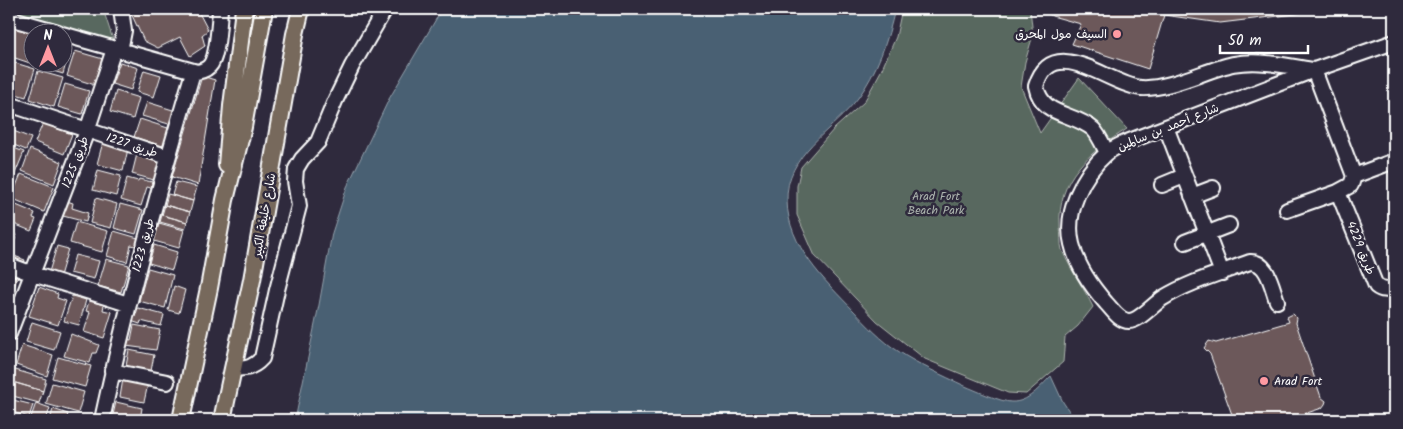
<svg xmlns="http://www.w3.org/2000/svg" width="1403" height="429" font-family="Kalam,'Playpen Sans Arabic',sans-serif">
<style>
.green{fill:#59685e;stroke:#acb4ae}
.water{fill:#496073;stroke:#92a0ab}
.building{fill:#6c595a;stroke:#fff}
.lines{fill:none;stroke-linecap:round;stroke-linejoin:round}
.minor-casing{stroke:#fff;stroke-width:18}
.major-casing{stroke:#fff;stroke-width:20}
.minor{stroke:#2f2a3d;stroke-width:14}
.major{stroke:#77695c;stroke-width:16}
.poi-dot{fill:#ff9aa2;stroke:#2f2a3d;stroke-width:2}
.labels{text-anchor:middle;stroke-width:5;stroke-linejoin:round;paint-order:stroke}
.poi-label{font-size:12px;fill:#fff;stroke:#2f2a3d;text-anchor:end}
.street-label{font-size:12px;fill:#fff;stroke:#2f2a3d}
.park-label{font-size:12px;fill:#acb4ae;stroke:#2f2a3d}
</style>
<rect width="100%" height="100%" fill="#2f2a3d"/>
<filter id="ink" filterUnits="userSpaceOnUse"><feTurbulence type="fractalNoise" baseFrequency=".02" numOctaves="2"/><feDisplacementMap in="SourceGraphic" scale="10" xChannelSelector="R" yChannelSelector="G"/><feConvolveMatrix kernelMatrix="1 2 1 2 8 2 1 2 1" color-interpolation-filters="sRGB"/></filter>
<g filter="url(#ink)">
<path class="green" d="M9 9H103L115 46 9 12Z
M902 9H1030L1033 35 1025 62 1021 87 1040 133 1079 78 1127 129C1089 153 1057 177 1060 227 1061 234 1060 243 1062 250 1070 269 1084 288 1093 307L1078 326 1065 337 1063 362 1026 394 1008 393 925 359 877 321 815 256 797 215V186L801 167 834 129 864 102 881 71 896 37Z"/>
<path class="water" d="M442 9H895C888 40 877 72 858 98 833 131 785 154 787 201 788 246 824 280 854 311 867 325 882 341 898 351 919 365 942 375 965 386 975 390 1001 402 1011 402 1028 403 1040 387 1051 376L1063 402 1075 420H295L319 305 332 233 347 187 389 99Z"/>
<path class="building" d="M129 9H197L208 30 202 35 205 46 190 56 180 37 158 48 144 41Z
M1042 9H1316L1296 14 1220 23 1164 15 1148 69 1072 44 1081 24 1052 16Z
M9 23 40 32H32L33 64 9 56Z
M62 38 72 41 63 74 40 67 42 62H62Z
M75 51 103 59 95 85 67 76Z
M12 62 35 69 26 97 9 92V73Z
M120 62 138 68 131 90 112 84Z
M144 70 161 75 154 97 137 92Z
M38 71 63 78 54 107 30 99Z
M202 76 215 80 198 185 172 177Z
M65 84 89 91 82 114 58 107Z
M116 91 139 98 133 119 110 112Z
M147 102 176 111 172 125 142 116Z
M140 119 171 129 166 147 134 137Z
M43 123 72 134 64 154 35 142Z
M11 130 31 138 26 150 9 143Z
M103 142 128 149 123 171 97 164Z
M9 146 24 152 14 176 9 174Z
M30 149 62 162 54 184 22 171Z
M138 150 161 156 154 180 132 174Z
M98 170 121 176 116 196 93 190Z
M21 174 54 187 44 212 11 198Z
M127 178 138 181 139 179 152 182 151 188 147 187 141 206 121 200Z
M176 182 197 187 193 201 172 195Z
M168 194 193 201 190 212 165 205Z
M96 198 117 204 111 228 90 223Z
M67 201 73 203 72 208 88 213 86 222 63 216Z
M9 202 35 213 33 218 36 219 31 231 9 222Z
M120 204 143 210 136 234 114 228Z
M165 205 190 212 187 222 162 215Z
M162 215 187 222 185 229 160 222Z
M76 222 108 231 102 252 70 243Z
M159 223 184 230 179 248 154 241Z
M114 231 138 238 136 246 131 245 127 262 107 256Z
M9 232 17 235 14 242 9 240Z
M9 240 14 242 9 255Z
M154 245 177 252 172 270 149 263Z
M57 246 68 249 60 276 49 272Z
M9 254 25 260 22 267 9 261Z
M75 255 99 261 94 279 70 273Z
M106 259 129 265 121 292 98 286Z
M148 268 173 275 165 308 139 301Z
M9 269 19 273 11 295 9 294Z
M174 286 185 290 179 313 168 310Z
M39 287 58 294 57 298 66 301 58 325 29 316Z
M72 296 86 300 79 325 64 321Z
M89 301 104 305 103 310 112 312 104 338 84 332 90 312 86 311Z
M138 308 164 315 161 326 141 321 140 324 131 321 132 316 135 317Z
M1293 314 1297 318 1296 323 1321 397 1326 401 1325 404 1322 408 1286 420H1234L1210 354 1204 348 1209 341 1216 343 1289 322 1287 317Z
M32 322 60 331 54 350 26 342Z
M134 325 160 330 156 350 126 346 127 339 131 340Z
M71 334 99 345 96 353H93L90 363 64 356Z
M22 345 53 355 47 376 16 365Z
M129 350 154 355 151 371 126 366Z
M58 357 91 366 85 387 52 378Z
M12 369 46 379 43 391 9 381Z
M123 379 148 384 144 402 120 397Z
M9 381 43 391 39 403 9 395Z
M52 383 84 392 78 413 46 404Z
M9 399 33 405 29 417 9 411Z
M116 402 142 408 140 420 112 419Z
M36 403 50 408 46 420H30Z
M53 409 68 414 66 420H50Z"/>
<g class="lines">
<g class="minor-casing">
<path id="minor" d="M9 18 58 32
M62 34 197 72C202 71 208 69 211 64 218 53 219 22 220 9
M120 51 124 31 121 9
M1314 70 1354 176
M9 104 168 157
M1166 127 1222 273
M1107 153C1103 145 1099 135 1093 129 1073 112 1042 117 1036 86 1053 32 1109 85 1141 88 1168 90 1206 70 1233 64 1259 59 1288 66 1313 70
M1354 176 1394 161
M1162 185 1184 176
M1338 192 1376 286C1382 291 1387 290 1394 288
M1192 196 1213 188
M1287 210 1338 192 1351 185 1354 176
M1185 242 1229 225
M9 265 33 274 128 304
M1277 301C1272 288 1268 261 1250 262 1221 273 1189 282 1163 298 1154 304 1139 321 1129 321 1119 321 1112 309 1106 303 1092 287 1077 266 1072 244 1064 212 1083 174 1107 153 1113 148 1120 145 1127 142L1314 70 1394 42
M9 334 87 131 114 49
M234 368C246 370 254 367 262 358L277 290 299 206 295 181 296 169 302 159 318 142 335 101 352 66 385 9
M112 371 167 382
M102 420C127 303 159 187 193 72"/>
</g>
<g class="major-casing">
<path id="major" d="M227 165 232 106 244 9
M181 420 209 288 225 200 243 127 264 9
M222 420 252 280 295 34 301 9"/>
</g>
<use href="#minor" class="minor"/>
<use href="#major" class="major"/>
</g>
</g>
<g class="poi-dot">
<circle cx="1117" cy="34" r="5"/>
<circle cx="1264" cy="381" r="5"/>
</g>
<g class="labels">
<g class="poi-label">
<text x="1107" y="38">السيف مول المحرق</text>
<text x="1274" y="385" text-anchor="start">Arad Fort</text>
</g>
<g class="street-label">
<text transform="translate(1168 127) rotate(-22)" y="4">شارع أحمد بن سالمين</text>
<text transform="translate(132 145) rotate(18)" y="4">طريق 1227</text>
<text transform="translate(75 162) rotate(-69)" y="4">طريق 1225</text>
<text transform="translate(264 215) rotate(-80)" y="4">شارع خليفة الكبير</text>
<text transform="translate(143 245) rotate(-75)" y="4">طريق 1223</text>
<text transform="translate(1361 248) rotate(68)" y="4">طريق 4229</text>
</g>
<g class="park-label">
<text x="936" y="200">Arad Fort<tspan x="936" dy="14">Beach Park</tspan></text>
</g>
</g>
<rect width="1403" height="429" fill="none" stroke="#2f2a3d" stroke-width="30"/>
<rect x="15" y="15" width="1373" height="399" fill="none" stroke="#fff" stroke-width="2" filter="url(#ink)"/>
<g transform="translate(48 48)"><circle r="24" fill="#2f2a3d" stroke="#827f8b"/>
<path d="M0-4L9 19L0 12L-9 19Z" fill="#ff9aa2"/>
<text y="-8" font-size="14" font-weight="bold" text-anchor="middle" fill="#ffffff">N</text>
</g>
<path d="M1220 45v8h88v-8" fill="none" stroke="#ffffff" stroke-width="2.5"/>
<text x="1228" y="45" font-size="15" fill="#ffffff" stroke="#2f2a3d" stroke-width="4" paint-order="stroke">50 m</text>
</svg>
